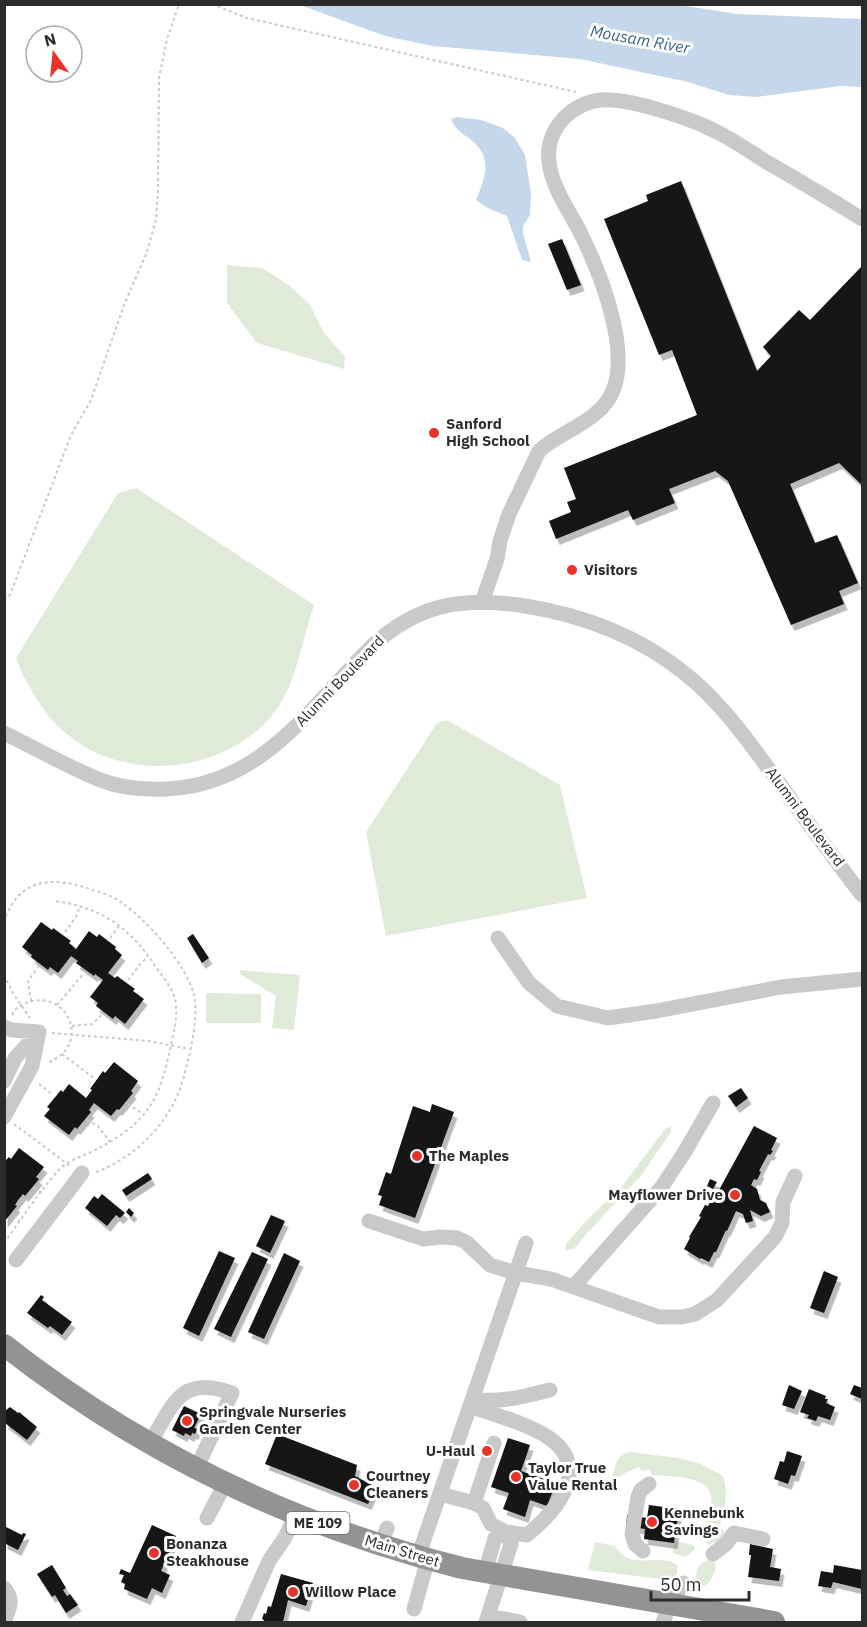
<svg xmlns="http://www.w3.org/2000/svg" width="867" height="1627" font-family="'IBM Plex Sans',sans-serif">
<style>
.green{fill:#e0ead8}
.water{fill:#c4d7eb}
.building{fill:#131313;filter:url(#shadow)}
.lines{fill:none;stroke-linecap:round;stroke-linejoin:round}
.path{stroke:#c9c9c9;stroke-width:2;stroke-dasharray:3 3;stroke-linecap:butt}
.minor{stroke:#c9c9c9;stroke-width:15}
.highway{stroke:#939393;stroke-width:22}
.poi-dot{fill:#e7332a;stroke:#fff;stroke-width:2}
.labels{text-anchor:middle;stroke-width:6;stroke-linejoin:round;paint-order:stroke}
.shield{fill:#fff;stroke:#6b6b6b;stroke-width:1.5}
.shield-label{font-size:14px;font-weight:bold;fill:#2c2c2c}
.poi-label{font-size:15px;font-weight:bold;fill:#2c2c2c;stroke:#fff;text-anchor:start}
.street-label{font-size:15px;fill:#2c2c2c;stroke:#fff}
.water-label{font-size:16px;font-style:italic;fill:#3a638e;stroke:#fff}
</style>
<defs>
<filter id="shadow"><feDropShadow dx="3.5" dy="6" stdDeviation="0" flood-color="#0004"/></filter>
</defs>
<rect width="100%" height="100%" fill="#fff"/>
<path class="green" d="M227 265 262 268 290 286 310 305 324 333 345 357 344 369 257 343 227 303Z
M136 488 314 605C301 643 296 689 269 719 216 777 115 783 59 727 42 711 23 679 16 658L118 493Z
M447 720 560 785 587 898 386 936 366 832 437 723Z
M240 970 300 975 294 1030 272 1028 276 996 240 974Z
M206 993 261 994V1023H206Z
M671 1126V1132L640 1177 588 1232 575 1248 565 1251 566 1244 584 1223 623 1185 665 1129Z
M630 1452 679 1458 701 1464 723 1476C729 1493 724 1508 720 1526L727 1537 709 1545C694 1529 732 1491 694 1480 681 1476 665 1476 652 1475L649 1469 642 1471 639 1467 625 1473 611 1482C615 1468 615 1455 630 1452Z
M675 1541 693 1545 695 1549 689 1555 684 1557 672 1552Z
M595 1542 615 1546C629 1572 660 1552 677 1565V1574L669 1580 588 1570Z
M708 1560 715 1562C717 1570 712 1581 705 1586L697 1585C693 1573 698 1565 708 1560Z"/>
<path class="water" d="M674 4 737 14 862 19V87L840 86 756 97 729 95 688 82 580 59 433 46 385 36 300 5Z
M457 117 481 120 503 128 515 138 525 155 531 194 530 215 523 226V233L531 262 522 260 507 216 488 208 476 200C486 176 493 157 470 139 460 132 456 130 451 119Z"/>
<path class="building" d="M681 181 757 371 771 356 763 347 799 310 810 320 862 266V485L839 463 790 484 815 543 837 535 858 583 839 591 844 604 791 625 728 481 715 471 669 489 675 503 633 520 628 510 556 539 549 521 571 512 567 502 576 499 564 468 697 415 672 350 659 355 604 219 648 201 646 195Z
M562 239 581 285 567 290 548 244Z
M41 922 52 930 53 928 71 941 69 943 76 949 89 931 97 937 99 934 116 947 115 949 122 955 108 973 115 978 117 976 135 989 133 991 144 999 125 1024 115 1016 113 1019 96 1006 98 1003 90 997 103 980 95 974 94 976 76 963 78 961 71 956 58 973 50 967 48 970 31 957 32 955 22 947Z
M193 934 209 958 202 963 187 938Z
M114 1062 138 1081 131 1091 133 1093 119 1110 117 1109 111 1116 94 1103 89 1110 91 1112 77 1129 75 1127 69 1135 44 1116 50 1109 47 1107 61 1090 63 1092 69 1084 86 1098 92 1090 90 1089 103 1071 105 1073Z
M741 1088 748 1098 736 1107 728 1096Z
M432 1104 454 1112 415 1218 379 1205 382 1196 378 1195 386 1172 391 1174 413 1106 430 1112Z
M754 1126 777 1138 771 1150 773 1151 770 1155 768 1154 759 1171 761 1172 757 1180 754 1179 751 1185 757 1189 760 1200 766 1203 770 1212 761 1216 750 1210 753 1221 746 1223 743 1214 736 1211 727 1231 726 1230 716 1252H714L709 1262 701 1258 700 1259 684 1249 690 1238 689 1237 701 1217 699 1216 705 1205 708 1206 711 1200 708 1198 712 1192 719 1190Z
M19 1148 44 1167 36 1177 39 1179 25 1196 23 1194 18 1200 15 1205 17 1206 4 1222V1162L9 1157 11 1159Z
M148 1173 152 1179 126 1196 122 1190Z
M710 1179 717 1182 713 1189 707 1186Z
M102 1194 125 1213 120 1218 116 1215 107 1226 85 1208 94 1196 98 1199Z
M129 1208 134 1213 131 1217 126 1212Z
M271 1215 285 1221 270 1253 256 1246Z
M219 1251 235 1258 199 1336 183 1328Z
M252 1252 268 1259 231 1337 214 1329Z
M284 1253 300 1261 264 1339 248 1332Z
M824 1271 838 1277 824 1313 810 1308Z
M41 1295 44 1297 42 1300 72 1322 62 1335 50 1326 48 1328 27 1313Z
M789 1385 802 1391 794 1409 782 1405Z
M854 1385 862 1388V1399L850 1394Z
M809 1389 826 1396 825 1399H828L826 1403 835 1407 830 1420 818 1416 816 1421 807 1418 809 1415 800 1412Z
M184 1406 201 1414 194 1428 197 1429 195 1434 192 1433 191 1436 185 1433 184 1436 172 1430Z
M10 1407 18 1413 19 1412 37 1427 27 1440 5 1423V1411Z
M277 1434 357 1465 355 1476 376 1487 368 1504 265 1464Z
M508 1438 530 1445 521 1471 556 1483 547 1506 530 1500 525 1517 503 1509 509 1493 491 1487Z
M787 1451 802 1456 795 1476 791 1475 788 1484 774 1479 780 1461 784 1462Z
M649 1505 679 1509 674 1543 644 1539 645 1529 626 1526 627 1515 647 1518Z
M152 1525 176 1536 161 1571 170 1575 162 1593 152 1588 147 1599 124 1589 125 1584 121 1582 124 1575 119 1574 121 1569 130 1573Z
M4 1526 22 1535 23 1533 26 1534 18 1550 4 1543Z
M750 1544 773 1549 770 1567 781 1569 779 1581 748 1577 751 1555H749Z
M52 1565 66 1588 63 1590 67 1596 70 1594 78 1605 66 1613 55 1595 52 1597 37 1574Z
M834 1565 862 1570V1589L833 1582 831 1588 818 1586 821 1571 833 1573Z
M281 1574 313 1583 306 1606 288 1600 283 1622H263L264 1620 262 1619 264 1613 266 1614 268 1606 271 1607Z"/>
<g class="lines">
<path class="path" d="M212 4 247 18 576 92
M4 600 10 595 71 435 91 400 124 305 147 252 156 219 158 191 159 78 167 39 179 4
M4 922C18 877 54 876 93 890 103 893 114 897 122 903 147 920 187 965 194 995 199 1018 190 1054 184 1076 173 1120 137 1157 94 1173
M65 932 76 917 80 906
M110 938 119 926
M4 975 13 993 30 1018
M128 980 141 963 148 957
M31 1001 28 981 39 966
M57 1005 84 973
M12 1015C15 1008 19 1006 26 1003 67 987 94 1045 47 1063
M72 1026 92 1024 103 1014
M52 1033 149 1041 189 1049
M62 1054 95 1079
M39 1084 53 1095
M128 1104 143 1114
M87 1120 98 1126 110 1142
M14 1124 70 1166
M34 1188 42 1193
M14 1216 20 1221
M4 1243C21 1220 40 1190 59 1170 66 1161 81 1157 91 1152 102 1147 112 1141 122 1134 159 1108 163 1080 172 1040 175 1026 178 1014 175 999 172 987 161 975 154 964 128 926 100 907 54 901"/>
<path class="minor" d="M482 602 497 559 500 541 509 514 539 451C563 429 602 422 614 388 629 345 600 272 580 232 569 210 552 188 549 162 547 145 553 129 565 117 574 108 588 101 601 100 629 98 690 118 715 131 732 139 749 151 765 161 798 180 830 199 862 219
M4 733C35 748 66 766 98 779 119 788 144 790 166 789 263 785 310 707 372 646 417 605 460 597 519 605 580 614 640 636 688 676 721 703 746 738 771 772 801 813 831 855 862 895
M498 938 529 983 557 1006 608 1018 656 1011 781 987 862 979
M4 1027 12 1030 39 1032
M4 1081 15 1058 39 1032
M4 1117 32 1066 39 1032
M369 1221 423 1239 440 1237 457 1238 466 1242 490 1265 516 1273 551 1279 659 1317H682L695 1314 717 1300 775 1237 782 1223 783 1202 795 1176
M16 1260 82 1173
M574 1286 661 1188 684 1153 713 1103
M473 1399C500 1403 523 1397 550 1390
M150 1443C173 1405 180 1374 232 1393L196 1469
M440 1494 474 1503 483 1508 491 1524 506 1532 527 1535C554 1513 592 1471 552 1440 533 1425 494 1415 470 1406
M474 1503 494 1443
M207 1518 225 1484
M381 1545 387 1528
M643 1551 635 1544 632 1534 638 1497 641 1490 649 1484
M713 1554 726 1544 734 1533 763 1539
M418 1557 526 1243
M485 1572 495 1538 506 1532 511 1544 486 1622
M4 1588C15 1599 9 1609 4 1622
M414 1609 428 1559
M488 1616 520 1622
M242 1622 269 1561 284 1539 296 1515
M663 1622 670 1604 683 1583"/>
<path class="highway" d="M4 1345C140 1452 295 1526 462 1568L774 1622"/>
</g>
<g class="poi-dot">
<circle cx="434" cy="433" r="6"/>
<circle cx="572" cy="570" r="6"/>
<circle cx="417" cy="1156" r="6"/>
<circle cx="735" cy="1195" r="6"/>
<circle cx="187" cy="1421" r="6"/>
<circle cx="487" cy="1451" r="6"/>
<circle cx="516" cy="1477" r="6"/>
<circle cx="354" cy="1485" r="6"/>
<circle cx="652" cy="1522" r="6"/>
<circle cx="154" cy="1553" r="6"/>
<circle cx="293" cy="1592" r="6"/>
</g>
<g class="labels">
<rect class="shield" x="286.5" y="1512" width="63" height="22" rx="4.5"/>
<g class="shield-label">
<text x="318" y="1528">ME 109</text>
</g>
<g class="poi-label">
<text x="446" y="429">Sanford<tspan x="446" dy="17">High School</tspan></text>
<text x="584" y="575">Visitors</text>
<text x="429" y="1161">The Maples</text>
<text x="723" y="1200" text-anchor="end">Mayflower Drive</text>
<text x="199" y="1417">Springvale Nurseries<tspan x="199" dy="17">Garden Center</tspan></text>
<text x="475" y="1456" text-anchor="end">U-Haul</text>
<text x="528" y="1473">Taylor True<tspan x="528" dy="17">Value Rental</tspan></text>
<text x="366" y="1481">Courtney<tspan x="366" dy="17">Cleaners</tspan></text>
<text x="664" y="1518">Kennebunk<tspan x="664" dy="17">Savings</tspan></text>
<text x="166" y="1549">Bonanza<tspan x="166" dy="17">Steakhouse</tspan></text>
<text x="305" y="1597">Willow Place</text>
</g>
<g class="street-label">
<text transform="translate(340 681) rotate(-46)" y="5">Alumni Boulevard</text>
<text transform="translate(805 817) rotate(53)" y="5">Alumni Boulevard</text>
<text transform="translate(402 1551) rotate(17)" y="5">Main Street</text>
</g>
<g class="water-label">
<text transform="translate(640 39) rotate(10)" y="6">Mousam River</text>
</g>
</g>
<rect width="867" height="1627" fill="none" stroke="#2c2c2c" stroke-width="12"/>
<g transform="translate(54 54) rotate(345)"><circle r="28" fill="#ffffff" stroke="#ababab" stroke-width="1.5"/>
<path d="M0-4.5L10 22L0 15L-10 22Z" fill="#e7332a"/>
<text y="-9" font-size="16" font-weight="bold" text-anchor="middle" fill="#2c2c2c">N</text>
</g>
<path d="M651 1591v9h98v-9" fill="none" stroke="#2c2c2c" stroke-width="3"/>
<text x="660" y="1591" font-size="18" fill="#2c2c2c" stroke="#ffffff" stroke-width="4.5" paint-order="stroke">50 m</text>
</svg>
